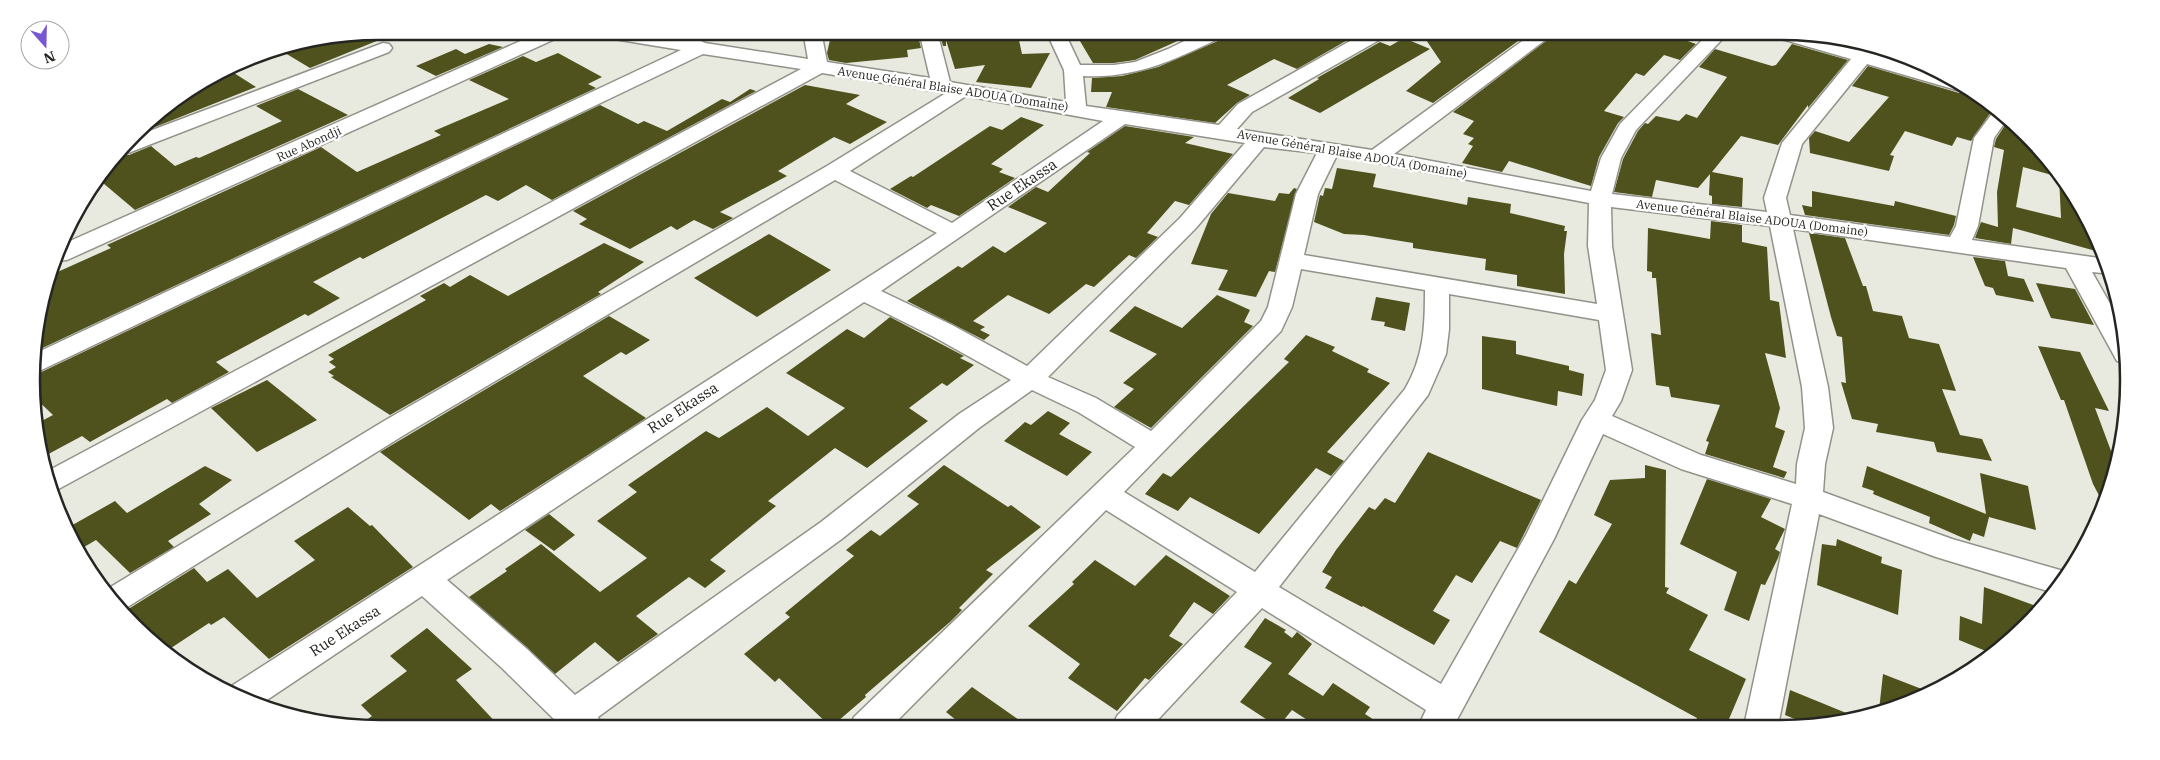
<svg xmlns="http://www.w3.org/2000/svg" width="2160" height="760" font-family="'IBM Plex Serif',serif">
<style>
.building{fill:#50521d;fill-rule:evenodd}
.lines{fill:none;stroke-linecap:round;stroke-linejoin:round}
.minor-casing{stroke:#919289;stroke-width:3}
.minor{fill:#fff;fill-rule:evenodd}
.labels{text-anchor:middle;stroke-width:5;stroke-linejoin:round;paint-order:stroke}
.far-street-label{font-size:12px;fill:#252521;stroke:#fff}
.street-label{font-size:15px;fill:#252521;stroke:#fff}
.rim{fill:none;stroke:#252521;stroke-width:2.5}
</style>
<rect width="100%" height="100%" fill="#e8e9df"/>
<path class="building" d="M380 31H388L389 36 310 68 280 50 312 38Z
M832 31H917L921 48 907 50 908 57 846 63 829 60 827 53Z
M939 31H1017L1022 54 1050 53 1031 88 976 82 985 65 955 69 946 40V46H943Z
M1074 31H1200L1135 60 1114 63H1093Z
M1231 31H1349L1358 34 1297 69 1274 59 1227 85 1250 95 1237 103 1215 123 1106 107 1112 92H1091L1092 78 1122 76 1158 67 1227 37Z
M1420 31H1532L1433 103 1406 91 1441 62Z
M1559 31H1690L1682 39 1696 44 1680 60 1664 55 1644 76 1636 73 1604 111 1624 117 1618 123 1599 157 1591 186 1509 161 1502 172 1462 163 1473 146 1468 144 1474 138 1463 134 1474 121 1453 112Z
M1404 38 1430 49 1320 113 1288 98 1319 79 1317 78 1380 42 1390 46Z
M489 44 503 47 436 76 416 66 456 49 465 54Z
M1792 44 1848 60 1808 108V105L1778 145 1741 136 1712 172 1743 178 1742 207 1712 204V196L1709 195 1710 174 1698 188 1656 180 1652 197 1614 192 1623 159 1638 131 1645 123 1648 124 1656 116 1679 121 1686 114 1697 118 1727 77 1699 67 1715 49 1772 66 1776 65Z
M1883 48 1934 67 1941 71 1878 53Z
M558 53 602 77 588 84 596 88 34 352V335L53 274 111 248 107 245 321 147 357 172 441 135 434 131 509 99 469 80 523 56 536 62Z
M1868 66 1959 93 1974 92 1995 106 1971 141 1957 137 1952 146 1905 131 1890 155 1894 156 1889 171 1810 153 1809 138 1815 131 1849 142 1889 97 1852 86Z
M223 73 228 76 234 73 256 87 145 131 142 126 150 118Z
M805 85 860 95 846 104 887 122 850 144 834 137 778 171 787 176 720 212 733 218 713 229 694 220 677 230 671 226 630 249 579 224 587 219 573 211Z
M298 89 348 115 135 210 97 178 115 155H129L151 146 175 166 196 157 199 158 282 121 256 106Z
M750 89 756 91 552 200 526 185 498 201 486 195 363 259 360 257 313 282 340 298 308 316 305 314 216 362 229 372 172 403 167 399 90 442 82 436 41 458 36 424 53 415 32 395 33 376 600 105 638 124 644 121 667 131 722 99 730 102Z
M1021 117 1044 125 991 164 1003 169 999 172 1015 178 959 216 931 205 927 208 890 189 911 176 913 177 990 126 1002 130Z
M2009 119 2042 150 2082 205 2103 253 2013 228 2011 244 1975 238 1981 222 1998 227 1997 192 2004 150 1994 147 1996 139ZM2023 167 2059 177 2061 218 2016 207Z
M1125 126 1194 137 1185 143 1233 154 1189 205 1175 201 1147 233 1158 237 1136 258 1129 255 1094 287 1086 284 1049 314 1008 295 973 321 985 327 980 330 990 335 984 340 907 301 958 266 962 268 993 246 1005 253 1047 223 1008 207 1036 187 1048 192 1090 153 1087 152Z
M1337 168 1376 174 1373 187 1467 205 1468 197 1511 204 1510 213 1565 226 1564 231H1567L1564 254 1565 294 1517 286V275L1485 270 1486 259 1413 248V243L1364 235 1344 234 1314 222 1320 195 1323 196 1325 188 1332 189Z
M1294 188 1297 189 1275 272 1269 271 1256 297 1218 290 1228 270 1191 264 1211 214 1228 193 1275 201 1279 193 1289 194Z
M1812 191 1894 206 1895 201 1932 210 1956 216 1954 225 1949 235 1805 215 1802 205 1812 207Z
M1711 221 1742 225V242L1767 247 1770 300 1779 302 1786 358 1765 353 1780 408 1775 427 1785 431 1773 467 1787 472 1784 478 1705 454 1709 442 1706 441 1720 405 1671 397 1669 387 1656 385 1651 333 1661 335 1656 278H1652V272L1647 271 1648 228 1710 239Z
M1809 233 1845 238 1863 286H1866L1873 311 1902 316 1909 338 1939 344 1956 391 1942 389 1960 435 1982 439 1992 461 1937 452 1934 442 1876 432 1878 424 1852 419 1841 382 1846 383 1842 337 1837 336 1831 317Z
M769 234 831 270 757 317 694 278Z
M604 243 644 262 598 292 601 294 390 415 331 377 334 376 328 372 336 367 329 362 334 359 328 355 426 300 420 296 444 283 450 287 470 275 508 296Z
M1973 257 2005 261 2008 276 2024 279 2034 302 1996 295 1993 288 1985 286Z
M2036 283 2075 289 2094 325 2051 318Z
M1217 295 1250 310 1244 322 1253 326 1151 428 1114 407 1134 389 1123 383 1157 354 1109 331 1135 306 1182 328Z
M1376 297 1410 303 1405 331 1384 326 1385 322 1371 320Z
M609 316 650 340 626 355 621 352 583 376 646 418 500 511 491 504 469 520 380 452Z
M890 317 964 356 960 358 974 365 947 386 942 383 909 408 928 421 867 468 835 448 768 501 776 506 710 560 726 571 705 588 689 577 636 616 658 634 618 662 595 642 555 674 469 597 507 571 505 569 541 544 600 592 647 558 597 521 637 492 628 485 706 431 719 438 767 407 808 436 845 408 786 373 847 329 864 338Z
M1306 335 1335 347 1332 351 1369 369 1367 372 1390 383 1327 452 1344 461 1331 476 1316 468 1259 534 1190 497 1178 511 1145 494 1163 473 1171 477 1289 362 1284 359Z
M1482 336 1516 341V354L1569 366V370L1584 374 1582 396 1558 391 1557 406 1482 389Z
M2038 346 2080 352 2109 411 2095 408 2117 467 2103 503 2093 484 2064 400H2061Z
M267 380 317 420 257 452 211 408Z
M1048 411 1070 423 1059 434 1092 452 1067 476 1004 441 1025 422 1031 425Z
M1428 452 1541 500 1517 548 1500 541 1472 583 1456 575 1433 611 1450 620 1434 645 1363 606 1362 607 1325 588 1332 577 1322 572 1336 550 1369 507 1375 510 1385 498 1395 503Z
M944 465 1008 507 1011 505 1041 527 986 570 993 574 959 608 962 610 950 622 865 695 866 697 831 727 779 678 775 682 744 654 790 617 785 613 854 556 846 550 871 530 880 536 919 504 907 496Z
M1645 465 1666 470 1665 587 1669 588 1666 593 1708 615 1689 650 1746 679 1726 726H1706L1696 721 1697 718 1539 632 1569 580 1576 584 1612 524 1594 515 1610 480 1645 478Z
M205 466 232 480 199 504 211 514 168 541 174 547 130 573 96 540 79 550 69 527 115 501 127 513Z
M1867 466 1986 514 1980 473 2028 486 2036 530 1989 517 1984 537 1973 533 1970 541 1929 523 1930 517 1873 494 1874 491 1862 487Z
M1707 479 1771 499 1761 517 1785 529 1775 549 1780 552 1778 558 1765 585 1761 584 1749 621 1724 610 1737 572 1680 544Z
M348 507 370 526 372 525 413 567 269 659 224 617 211 625 209 623 165 652 134 627 122 613 194 568 207 582 228 569 257 598 315 560 294 541Z
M549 514 575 535 554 551 525 530Z
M1837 539 1882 557 1881 563 1902 570 1898 615 1817 585 1822 544 1836 546Z
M1166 555 1230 596 1213 614 1194 602 1169 636 1183 644 1149 680 1145 678 1117 711 1068 678 1080 664 1028 626 1074 584 1072 582 1095 560 1135 586Z
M1984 587 2039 607 2010 642 1993 654 1959 640 1960 616 1982 624Z
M1265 618 1286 630 1284 632 1292 638 1297 632 1312 644 1288 674 1323 696 1333 683 1370 707 1365 714 1385 727H1318L1292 710 1278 727 1240 702 1272 663 1244 647Z
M427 628 472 669 456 680 501 728 380 729 358 726 372 716 361 705 407 671 390 656Z
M1883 674 1932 693 1879 710Z
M972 687 1029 727 966 728 946 712Z
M1790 690 1856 717 1826 726H1812L1785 715Z"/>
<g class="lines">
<g class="minor-casing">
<path id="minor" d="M543 31H567L564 35 67 260 56 261 61 245Z
M587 31H631L690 41 697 39 705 43 808 59 803 31H821L827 62 930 78 919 31H937L950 82 1066 102 1064 70 1046 31H1064L1080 65H1114L1135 62 1168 49 1205 31H1229L1226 35C1179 58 1137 79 1083 76L1086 106 1219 125 1238 104 1368 31H1391L1388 35 1252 112 1237 129 1372 150 1536 31H1557L1394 154 1591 191 1601 158 1620 124 1711 31H1730L1636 130 1621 158 1612 194 1767 212 1764 198 1782 143 1851 59 1768 35 1765 31 1806 35 1859 50 1866 42 1881 47 1875 54 1947 75 1973 91H1960L1867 64 1802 144 1786 198 1790 215 1950 237 1956 226 1974 138 1997 107 2008 118 1994 138 1978 226 1972 240 2106 259 2112 274 2092 272 2125 330 2127 363 2117 361 2066 268 1793 229 1828 387 1833 428 1825 464 1823 492 1952 539 2067 572 2051 592 1936 557 1819 514 1778 726H1744L1792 504 1681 469 1603 434 1554 539 1453 727H1418L1426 710 1262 608 1151 727H1112L1117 716 1237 592 1106 510 890 728H849L854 717 1135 447 1078 412 1032 390 979 428 843 538 598 717 603 728H563L503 669 422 596 261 704 231 690 233 685 937 233 835 180 404 435 121 611 104 591 384 421 827 166 946 93 822 73 53 492 44 473 801 69 703 54 33 374 34 354 681 50 596 36 590 35ZM966 96 1103 121 952 223 850 171ZM1125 124 1245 143 1180 218 1027 366 952 325 881 291ZM1264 147 1317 153 1296 194 1268 307 1261 321 1151 431 1096 398 1048 377 1196 228ZM1337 155 1589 203 1588 246 1597 304 1304 255 1318 194ZM1611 207 1770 226 1802 387 1805 428 1797 464 1796 484 1701 455 1612 416 1621 401 1632 370 1612 246ZM1301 269 1425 290C1425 326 1424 357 1405 389L1255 572 1124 492 1281 331 1292 307ZM1449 294 1599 320 1606 370 1595 400 1582 420 1526 535 1441 684 1279 587 1428 395 1446 354 1449 329ZM864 302 934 337 1011 380 959 414 821 522 575 695 527 649 447 580Z
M383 43 389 44 392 48 389 52 128 153 116 154 131 138Z"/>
</g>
<use href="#minor" class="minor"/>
</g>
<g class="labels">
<g class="far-street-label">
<text transform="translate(953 89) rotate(9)" y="4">Avenue Général Blaise ADOUA (Domaine)</text>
<text transform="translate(309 144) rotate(-24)" y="4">Rue Abondji</text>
<text transform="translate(1352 154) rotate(10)" y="4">Avenue Général Blaise ADOUA (Domaine)</text>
<text transform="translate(1752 218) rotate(7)" y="4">Avenue Général Blaise ADOUA (Domaine)</text>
</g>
<g class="street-label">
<text transform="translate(1022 185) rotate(-34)" y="5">Rue Ekassa</text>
<text transform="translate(683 408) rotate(-33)" y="5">Rue Ekassa</text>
<text transform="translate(345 631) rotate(-33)" y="5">Rue Ekassa</text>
</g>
</g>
<path d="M0 0H2160V760H0ZM380 40H1780A340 340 0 0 1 2120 380V380A340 340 0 0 1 1780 720H380A340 340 0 0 1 40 380V380A340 340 0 0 1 380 40Z" fill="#fff" fill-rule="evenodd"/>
<path class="rim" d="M380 40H1780A340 340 0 0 1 2120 380V380A340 340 0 0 1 1780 720H380A340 340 0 0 1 40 380V380A340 340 0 0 1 380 40Z"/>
<g transform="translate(45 45) rotate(160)"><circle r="24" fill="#ffffff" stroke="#a8a8a6"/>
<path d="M0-4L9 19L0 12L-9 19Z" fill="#7858d2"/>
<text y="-8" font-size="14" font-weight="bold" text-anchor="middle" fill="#252521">N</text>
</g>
</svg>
